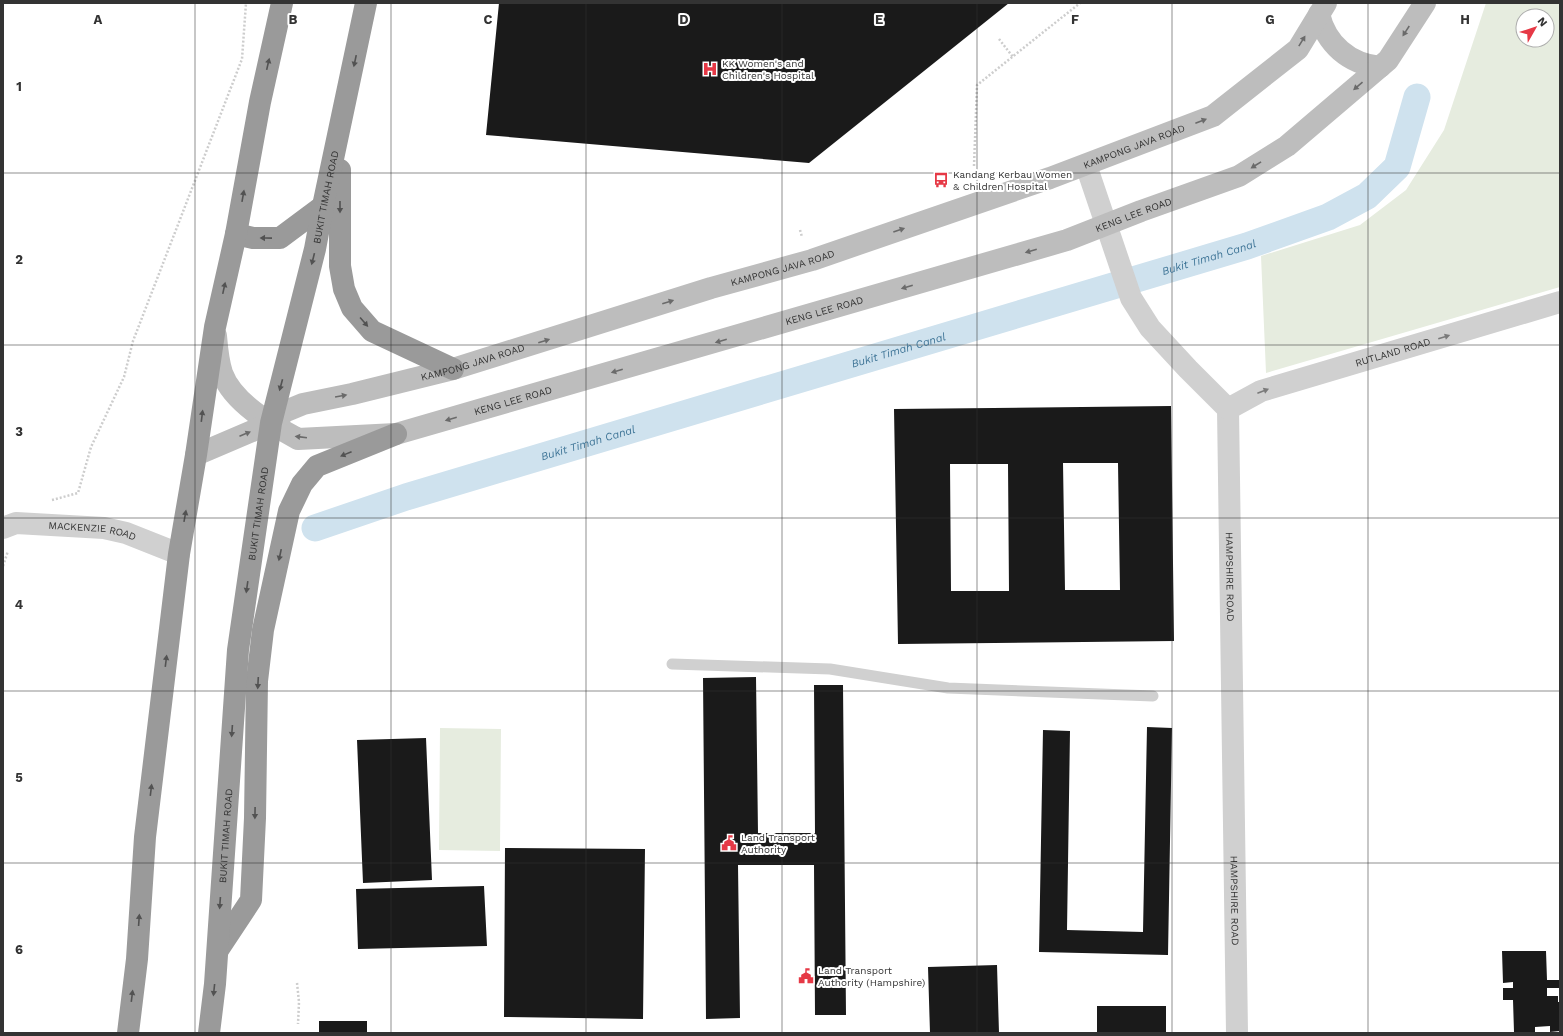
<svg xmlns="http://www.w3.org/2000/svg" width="1563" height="1036" font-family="'Work Sans',sans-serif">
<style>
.green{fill:#e6ecdf;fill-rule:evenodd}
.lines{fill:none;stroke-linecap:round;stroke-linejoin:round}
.canal{stroke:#cfe2ee;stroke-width:27}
.building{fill:#1a1a1a;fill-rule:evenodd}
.path{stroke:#cdcdcd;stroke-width:2.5;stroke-dasharray:2 2;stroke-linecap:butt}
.lane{stroke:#d0d0d0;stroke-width:11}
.street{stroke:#d0d0d0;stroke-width:22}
.secondary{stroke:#bdbdbd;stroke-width:22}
.highway{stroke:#9a9a9a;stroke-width:22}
.oneway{fill:#6a6a6a}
.oneway2{fill:#525252}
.oneway3{fill:#7a7a7a}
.grid{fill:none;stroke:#333;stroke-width:1;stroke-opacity:0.55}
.labels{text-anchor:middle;stroke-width:4;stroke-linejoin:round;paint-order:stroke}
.poi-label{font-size:10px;fill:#333;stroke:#fff;text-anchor:start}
.street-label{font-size:10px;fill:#333;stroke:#fff}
.water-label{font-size:11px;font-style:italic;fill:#3f7597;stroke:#fff}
.grid-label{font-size:13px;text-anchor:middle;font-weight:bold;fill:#333;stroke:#fff;stroke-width:4;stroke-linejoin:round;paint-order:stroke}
</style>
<rect width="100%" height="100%" fill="#fff"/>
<path class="green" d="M1486 3H1560V287L1266 373 1261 256 1360 225 1406 190 1444 130ZM1523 16H1547V40H1523Z
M440 728 501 729 500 851 439 850Z"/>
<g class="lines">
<path class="canal" id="s1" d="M315 528 406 497 1247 246 1328 217 1367 196 1397 167 1417 97"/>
</g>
<path class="building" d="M499 3H1009L809 163 486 135Z
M1171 406 1174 641 898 644 894 409ZM1063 463H1118L1120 590H1065ZM950 464H1008L1009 591H951Z
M756 677 758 833H815L814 685H843L846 1015H815L814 865H738L740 1018 706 1019 703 678Z
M1147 727 1172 728 1168 955 1039 952 1043 730 1070 731 1067 930 1143 932Z
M426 738 432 880 363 883 357 740Z
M505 848 645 849 643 1019 504 1017Z
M484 886 487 946 358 949 356 889Z
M1502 951H1546L1547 980H1560V988H1547V996H1558V1002H1560V1031L1550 1032V1026L1535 1027V1032H1514L1513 1000H1503V988H1513V982L1503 983Z
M997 965 999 1033H930L928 967Z
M1097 1006H1166V1033H1097Z
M319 1021H367V1033H319Z"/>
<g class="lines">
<path class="path" d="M999 39 1013 57
M974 166 977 85 1080 3
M800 230 802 237
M52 500 78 493 91 447 124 377 133 341 242 59 246 3
M3 566 8 551
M297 983 299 1002 298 1024"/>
<path class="lane" d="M672 664 830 669 948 688 1153 696"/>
<g class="street">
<path id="s2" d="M1086 165 1131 298 1150 328 1188 369 1228 409 1237 1033"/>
<path id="s3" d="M1228 409 1261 391 1560 302"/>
<path id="s4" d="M3 528 16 523 104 528 126 533 179 554"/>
</g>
<g class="secondary">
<path d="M1319 14C1326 44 1349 64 1380 67"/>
<path id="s5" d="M216 336C217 348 218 361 222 373 233 403 272 425 298 439L396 434 1067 240 1141 211 1239 176 1287 146 1388 60 1425 3"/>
<path id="s6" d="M196 455 271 423 286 411 303 404 352 394 453 369 711 288 812 260 1050 178 1213 116 1298 49 1326 3"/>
</g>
<g class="highway">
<path d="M340 170V266L344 289 352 308 372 331 453 369"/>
<path d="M236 234 253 238H280L323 206"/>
<path d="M218 950 251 900 255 818 257 681 263 630 289 511 302 484 317 466 396 434"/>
<path d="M128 1033 137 959 145 837 179 554 196 455 215 327 236 234 260 102 282 3"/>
<path id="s7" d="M209 1033 215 984 238 650 271 423 315 249 323 206 366 3"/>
</g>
</g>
<defs><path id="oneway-solid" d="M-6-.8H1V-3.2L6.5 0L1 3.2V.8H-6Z"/></defs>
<g class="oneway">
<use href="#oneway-solid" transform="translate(1406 31) rotate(123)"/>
<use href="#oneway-solid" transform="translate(1302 41) rotate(-58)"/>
<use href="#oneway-solid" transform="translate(1358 86) rotate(139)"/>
<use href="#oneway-solid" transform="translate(1201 121) rotate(-21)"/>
<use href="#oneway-solid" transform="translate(1256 165) rotate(148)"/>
<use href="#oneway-solid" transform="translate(899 230) rotate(-19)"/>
<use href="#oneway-solid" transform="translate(1031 251) rotate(164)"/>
<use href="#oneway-solid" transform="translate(907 287) rotate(164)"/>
<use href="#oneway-solid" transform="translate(668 302) rotate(-17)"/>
<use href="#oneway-solid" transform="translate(544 341) rotate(-17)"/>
<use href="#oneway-solid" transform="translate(721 341) rotate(164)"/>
<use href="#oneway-solid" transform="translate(617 371) rotate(164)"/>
<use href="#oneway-solid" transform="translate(341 396) rotate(-10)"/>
<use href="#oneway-solid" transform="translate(451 419) rotate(164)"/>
<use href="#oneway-solid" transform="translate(245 434) rotate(-23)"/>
<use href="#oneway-solid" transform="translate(301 437) rotate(-173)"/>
</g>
<g class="oneway2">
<use href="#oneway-solid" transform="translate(355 61) rotate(102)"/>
<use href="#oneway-solid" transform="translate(268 64) rotate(-77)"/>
<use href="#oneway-solid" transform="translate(243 196) rotate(-80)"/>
<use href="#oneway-solid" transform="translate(340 207) rotate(90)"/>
<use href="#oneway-solid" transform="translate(266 238) rotate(-179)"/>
<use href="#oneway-solid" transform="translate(313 259) rotate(104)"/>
<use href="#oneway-solid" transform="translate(224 288) rotate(-78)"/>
<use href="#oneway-solid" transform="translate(364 322) rotate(49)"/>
<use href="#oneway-solid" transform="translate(281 385) rotate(105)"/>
<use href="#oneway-solid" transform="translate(202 416) rotate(-83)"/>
<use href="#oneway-solid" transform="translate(346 454) rotate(158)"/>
<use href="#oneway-solid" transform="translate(185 516) rotate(-80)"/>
<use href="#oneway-solid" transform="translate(280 555) rotate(102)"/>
<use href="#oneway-solid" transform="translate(247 587) rotate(98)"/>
<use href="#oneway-solid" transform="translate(166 661) rotate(-83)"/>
<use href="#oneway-solid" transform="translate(258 683) rotate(93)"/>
<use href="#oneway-solid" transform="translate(232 731) rotate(94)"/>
<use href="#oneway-solid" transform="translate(151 790) rotate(-83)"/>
<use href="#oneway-solid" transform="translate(255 813) rotate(91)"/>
<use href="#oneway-solid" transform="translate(220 903) rotate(94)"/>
<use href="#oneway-solid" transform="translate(139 920) rotate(-86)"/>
<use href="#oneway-solid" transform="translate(214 990) rotate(96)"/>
<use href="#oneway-solid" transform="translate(132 996) rotate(-83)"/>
</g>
<g class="oneway3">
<use href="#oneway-solid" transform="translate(1444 337) rotate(-17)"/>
<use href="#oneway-solid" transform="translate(1263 391) rotate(-21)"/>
</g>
<path class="grid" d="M195 3V1033M391 3V1033M586 3V1033M782 3V1033M977 3V1033M1172 3V1033M1368 3V1033M3 173H1560M3 345H1560M3 518H1560M3 691H1560M3 863H1560"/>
<defs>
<g id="hospital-bare" transform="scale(1.2)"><path d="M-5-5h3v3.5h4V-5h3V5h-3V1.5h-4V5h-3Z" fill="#e63946" stroke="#fff" stroke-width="2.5" paint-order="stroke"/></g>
<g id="bus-bare" transform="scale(1.2)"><path d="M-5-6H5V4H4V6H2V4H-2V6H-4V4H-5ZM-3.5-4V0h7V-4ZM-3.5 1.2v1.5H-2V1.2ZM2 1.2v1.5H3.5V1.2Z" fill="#e63946" stroke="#fff" stroke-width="2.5" paint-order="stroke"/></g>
<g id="civic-bare" transform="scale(1.2)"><path d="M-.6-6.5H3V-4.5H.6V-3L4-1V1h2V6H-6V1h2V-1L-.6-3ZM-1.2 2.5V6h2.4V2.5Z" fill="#e63946" stroke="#fff" stroke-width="2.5" paint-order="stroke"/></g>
</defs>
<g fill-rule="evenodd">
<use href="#hospital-bare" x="710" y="69"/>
<use href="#bus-bare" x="941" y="180"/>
<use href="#civic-bare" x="729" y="843"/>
<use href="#civic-bare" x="806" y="976"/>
</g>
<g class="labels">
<g class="poi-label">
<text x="722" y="67">KK Women's and<tspan x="722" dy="12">Children's Hospital</tspan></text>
<text x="953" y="178">Kandang Kerbau Women<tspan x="953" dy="12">&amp; Children Hospital</tspan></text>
<text x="741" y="841">Land Transport<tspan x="741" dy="12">Authority</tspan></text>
<text x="818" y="974">Land Transport<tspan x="818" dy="12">Authority (Hampshire)</tspan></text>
</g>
<g class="street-label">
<text dy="4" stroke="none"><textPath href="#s6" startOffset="990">KAMPONG JAVA ROAD</textPath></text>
<text dy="4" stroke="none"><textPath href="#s7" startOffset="846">BUKIT TIMAH ROAD</textPath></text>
<text dy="4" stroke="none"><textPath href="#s5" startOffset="1008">KENG LEE ROAD</textPath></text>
<text dy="4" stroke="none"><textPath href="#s6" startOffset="618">KAMPONG JAVA ROAD</textPath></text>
<text dy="4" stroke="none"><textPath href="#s5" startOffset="684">KENG LEE ROAD</textPath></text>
<text dy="4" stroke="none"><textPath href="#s3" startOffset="175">RUTLAND ROAD</textPath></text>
<text dy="4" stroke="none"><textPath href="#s6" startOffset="294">KAMPONG JAVA ROAD</textPath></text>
<text dy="4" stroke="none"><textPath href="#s5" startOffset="360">KENG LEE ROAD</textPath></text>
<text dy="4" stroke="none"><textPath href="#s7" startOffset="522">BUKIT TIMAH ROAD</textPath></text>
<text dy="4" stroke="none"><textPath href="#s4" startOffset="91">MACKENZIE ROAD</textPath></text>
<text dy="4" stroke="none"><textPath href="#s2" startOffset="456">HAMPSHIRE ROAD</textPath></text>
<text dy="4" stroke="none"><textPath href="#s7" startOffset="198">BUKIT TIMAH ROAD</textPath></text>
<text dy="4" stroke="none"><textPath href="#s2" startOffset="780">HAMPSHIRE ROAD</textPath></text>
</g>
<g class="water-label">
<text dy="4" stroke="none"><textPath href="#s1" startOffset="934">Bukit Timah Canal</textPath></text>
<text dy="4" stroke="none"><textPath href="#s1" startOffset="610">Bukit Timah Canal</textPath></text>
<text dy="4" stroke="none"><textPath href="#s1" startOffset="286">Bukit Timah Canal</textPath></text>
</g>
</g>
<g class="grid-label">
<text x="98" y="24">A</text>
<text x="293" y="24">B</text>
<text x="488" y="24">C</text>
<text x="684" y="24">D</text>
<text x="879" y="24">E</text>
<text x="1075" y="24">F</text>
<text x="1270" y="24">G</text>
<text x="1465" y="24">H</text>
<text x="19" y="91">1</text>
<text x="19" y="264">2</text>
<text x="19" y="436">3</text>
<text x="19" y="609">4</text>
<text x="19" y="782">5</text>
<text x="19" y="954">6</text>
</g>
<rect width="1563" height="1036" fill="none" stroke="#333333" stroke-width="8"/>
<g transform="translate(1535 28) rotate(51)"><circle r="19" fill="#ffffff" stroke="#adadad"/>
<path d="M0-3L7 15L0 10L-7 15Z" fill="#e63946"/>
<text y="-6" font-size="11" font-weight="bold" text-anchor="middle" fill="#333333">N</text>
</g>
</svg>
